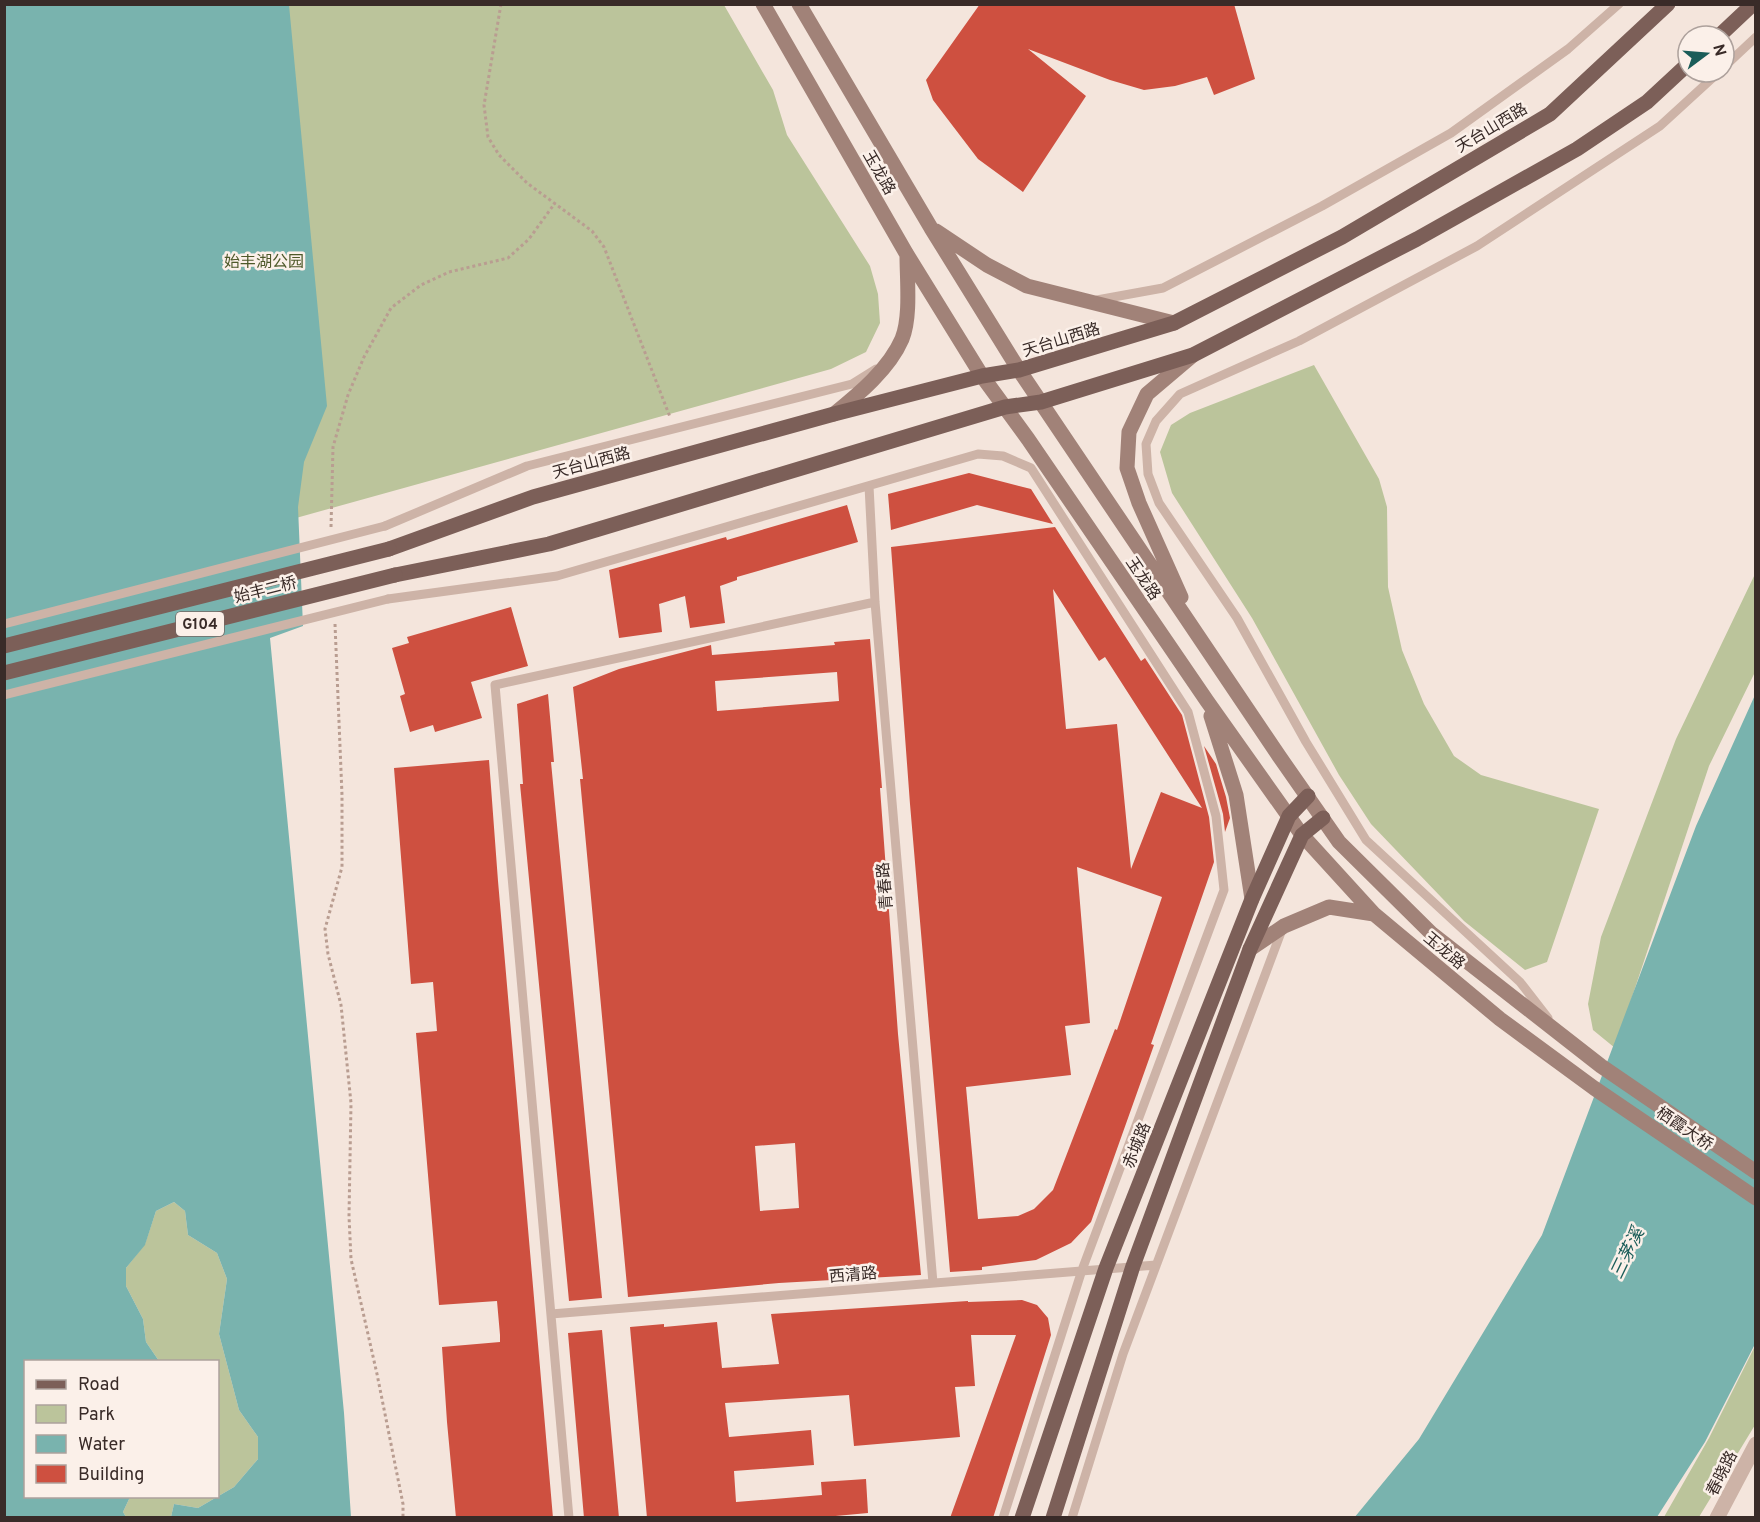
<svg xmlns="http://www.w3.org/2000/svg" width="1760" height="1522" font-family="Overpass,'Noto Sans SC',sans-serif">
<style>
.green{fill:#bbc49b}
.water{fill:#79b3ae}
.building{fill:#ce5040;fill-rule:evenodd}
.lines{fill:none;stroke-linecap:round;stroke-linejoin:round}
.path{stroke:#b99d91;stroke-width:3;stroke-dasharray:3 3;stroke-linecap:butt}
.service{stroke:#cdb3a7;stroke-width:9}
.tertiary{stroke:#cdb3a7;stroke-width:15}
.secondary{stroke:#a18278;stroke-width:15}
.primary{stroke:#7c5f58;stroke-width:15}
.service-bridge{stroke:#cdb3a7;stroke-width:9}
.primary-bridge{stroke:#7c5f58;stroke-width:15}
.labels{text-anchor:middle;stroke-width:5;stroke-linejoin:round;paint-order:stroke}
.shield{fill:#fbf0e9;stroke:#736662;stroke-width:1.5}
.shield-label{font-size:15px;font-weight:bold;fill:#392b28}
.street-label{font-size:16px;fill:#392b28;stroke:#fbf0e9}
.park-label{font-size:16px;fill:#4e592a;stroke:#fbf0e9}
.water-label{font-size:18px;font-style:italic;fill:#1a5d59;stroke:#fbf0e9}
</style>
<rect width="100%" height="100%" fill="#f4e5dc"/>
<path class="green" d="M5 5H724L773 90 787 135 870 266 878 294 880 323 866 352 831 369 5 599Z
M1314 365 1379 479 1387 507 1388 587 1402 650 1424 704 1454 756 1481 775 1599 809 1547 962 1525 970 1464 921 1371 824 1339 775 1252 618 1172 493 1160 452 1171 425 1190 413Z
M1755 574V672L1709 766 1615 1048 1593 1030 1588 1004 1601 937 1676 739Z
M174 1202 185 1211 188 1235 217 1253 227 1279 219 1334 239 1410 258 1437V1459L234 1487 198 1508 174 1504 171 1517H126L123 1512 130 1497 218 1496V1362L159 1361 146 1342 143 1319 126 1286V1268L145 1244 156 1211Z
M1755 1346V1425L1699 1517H1664L1709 1438Z"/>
<path class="water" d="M5 5H289L327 406 304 462 298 507 303 626 270 638 344 1413 351 1517H171L174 1504 198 1508 234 1487 258 1459V1437L239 1410 219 1334 227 1279 217 1253 188 1235 185 1211 174 1202 156 1211 145 1245 126 1268V1286L143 1319 146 1342 159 1361 26 1362V1496L130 1497 123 1512 126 1517 5 1518Z
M1755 695V1344L1705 1442 1657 1517 1354 1518 1419 1439 1542 1235 1696 826Z"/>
<path class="building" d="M980 4H1234L1255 79 1214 95 1207 77 1175 86 1144 90 1110 80 1028 49 1086 96 1023 192 978 159 933 100 926 80Z
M969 473 1031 489 1053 524 977 505 891 530 888 494Z
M847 505 858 542 737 577V580L720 586 725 623 690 628 685 596 659 604 662 632 619 638 609 570 726 537 727 540Z
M1055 527 1141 661 1145 658 1182 715 1209 817 1214 862 1151 1044 1154 1045 1091 1222 1071 1243 1036 1260 982 1267V1270L950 1272 910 804 891 547ZM1053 589 1099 661 1105 657 1202 808 1161 792 1131 869 1117 724 1066 729ZM1077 867 1162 897 1117 1030 1115 1029 1053 1190 1034 1209 1018 1216 978 1219 966 1087 1071 1075 1065 1026 1090 1023Z
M511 607 528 666 471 682 482 718 435 732 433 725 410 732 400 696 405 694 392 648 409 643 407 637Z
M870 639 882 788H880L898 1034 921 1275 779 1283 628 1297 580 779H583L573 687 619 669 711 645 712 655 835 645 834 642ZM837 672 839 701 717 711 715 681ZM795 1143 799 1208 760 1211 755 1146Z
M548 694 554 762H551L602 1298 569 1301 520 784H523L517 704Z
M1204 746 1216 764 1226 797 1230 818 1225 832 1223 814Z
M489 760 498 881 553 1518H456L447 1422 442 1347 500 1342V1335L497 1301 439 1305 416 1033 437 1031 433 982 411 984 394 768Z
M1022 1300 1037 1305 1048 1318 1051 1335 993 1518H950L1016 1335H971L975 1386 955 1387 960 1437 854 1446 849 1395 725 1403 729 1437 811 1430 814 1465 734 1471 736 1502 822 1495 821 1482 866 1479 868 1513 814 1518H647L630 1327 664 1324V1327L717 1322 722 1368 779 1364 771 1314 968 1301V1302Z
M602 1330 619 1518H584L568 1333Z"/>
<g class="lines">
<path class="path" d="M501 4 484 105 488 137 499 155 527 183 592 231 604 247 670 417
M331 527 333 447 348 395 364 357 391 308 421 285 449 272 508 258 529 239 555 203
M335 624 342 795V867L325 929 328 954 341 1005 351 1103 349 1216 351 1259 377 1374 403 1504V1518"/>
<path class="service" d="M1724 67 1756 37
M1097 300 1163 288 1322 206 1451 133 1568 49 1619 4
M869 486 875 602 933 1283
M385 526 527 466 852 384 876 369
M388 599 557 576 978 454 1003 456 1031 468 1188 712 1216 816 1224 890 1082 1270 1003 1518
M1548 1018 1520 982 1366 840 1306 742 1237 618 1159 503 1148 474 1146 444 1156 421 1180 394 1299 341 1477 246 1660 126 1719 72
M551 1314 1156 1265
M569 1518 495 685 875 602
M1072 1518 1123 1354 1283 927"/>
<path class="tertiary" d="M1717 1518 1756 1444"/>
<path class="secondary" d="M763 4 906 253 982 376 1028 439 1207 701 1302 835 1374 914 1500 1019 1594 1088 1756 1198
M799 4 931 228 1019 370 1279 756 1339 842 1432 934 1601 1066 1756 1172
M936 231 987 265 1027 286 1174 323
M834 414C859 394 889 369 902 339 911 317 907 280 907 256
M1181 597 1139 503 1127 468 1129 432 1147 394 1193 355
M1211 716 1236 795 1252 899
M1250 949 1284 926 1329 907 1374 914"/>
<path class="primary" d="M1719 36 1753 4
M389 549 533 497 834 414 982 376 1019 370 1174 323 1342 237 1550 114 1668 4
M395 575 549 544 1005 407 1041 402 1193 355 1417 239 1577 149 1647 102 1688 64
M1022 1518 1106 1268 1252 899 1289 816 1308 796
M1053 1518 1133 1266 1250 949 1302 835 1323 818"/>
<path class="service-bridge" d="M4 624 385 526
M4 695 388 599"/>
<path class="primary-bridge" d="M4 646 389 549
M4 673 395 575"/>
</g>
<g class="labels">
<rect class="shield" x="176" y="612" width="48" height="24" rx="4.5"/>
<g class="shield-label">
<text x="200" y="629">G104</text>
</g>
<g class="street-label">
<text transform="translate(1491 127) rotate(-31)" y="6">天台山西路</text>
<text transform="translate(880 172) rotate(60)" y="6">玉龙路</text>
<text transform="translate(1061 339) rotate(-17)" y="6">天台山西路</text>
<text transform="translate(591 462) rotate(-15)" y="6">天台山西路</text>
<text transform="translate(1144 578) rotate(56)" y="6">玉龙路</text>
<text transform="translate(265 589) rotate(-14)" y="6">始丰二桥</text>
<text transform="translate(884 886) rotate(-95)" y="6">青春路</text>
<text transform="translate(1445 950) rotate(40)" y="6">玉龙路</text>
<text transform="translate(1685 1128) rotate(34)" y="6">栖霞大桥</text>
<text transform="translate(1136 1145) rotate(-68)" y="6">赤城路</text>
<text transform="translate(853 1274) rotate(-5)" y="6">西清路</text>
<text transform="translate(1721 1473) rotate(-63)" y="6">春晓路</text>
</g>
<g class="park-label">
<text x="264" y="267">始丰湖公园</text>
</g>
<g class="water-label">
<text transform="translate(1627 1253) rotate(-64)" y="6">三茅溪</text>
</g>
</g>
<rect width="1760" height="1522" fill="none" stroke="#392b28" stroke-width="12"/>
<rect x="24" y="1360" width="195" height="138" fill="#fbf0e9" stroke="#ada19c" stroke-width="1.5"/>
<rect x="36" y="1380" width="30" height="9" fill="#7c5f58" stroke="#ada19c" stroke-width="1.5"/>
<text x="78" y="1390" font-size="18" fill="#392b28">Road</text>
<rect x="36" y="1405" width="30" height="18" fill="#bbc49b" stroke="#ada19c" stroke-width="1.5"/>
<text x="78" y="1420" font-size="18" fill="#392b28">Park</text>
<rect x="36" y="1435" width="30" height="18" fill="#79b3ae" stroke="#ada19c" stroke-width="1.5"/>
<text x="78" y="1450" font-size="18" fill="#392b28">Water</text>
<rect x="36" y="1465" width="30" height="18" fill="#ce5040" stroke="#ada19c" stroke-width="1.5"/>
<text x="78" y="1480" font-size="18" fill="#392b28">Building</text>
<g transform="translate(1706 54) rotate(74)"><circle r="28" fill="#fbf0e9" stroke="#ada19c" stroke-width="1.5"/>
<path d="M0-4.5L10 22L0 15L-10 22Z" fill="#1a5d59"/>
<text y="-9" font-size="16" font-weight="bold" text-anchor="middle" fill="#392b28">N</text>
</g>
</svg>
